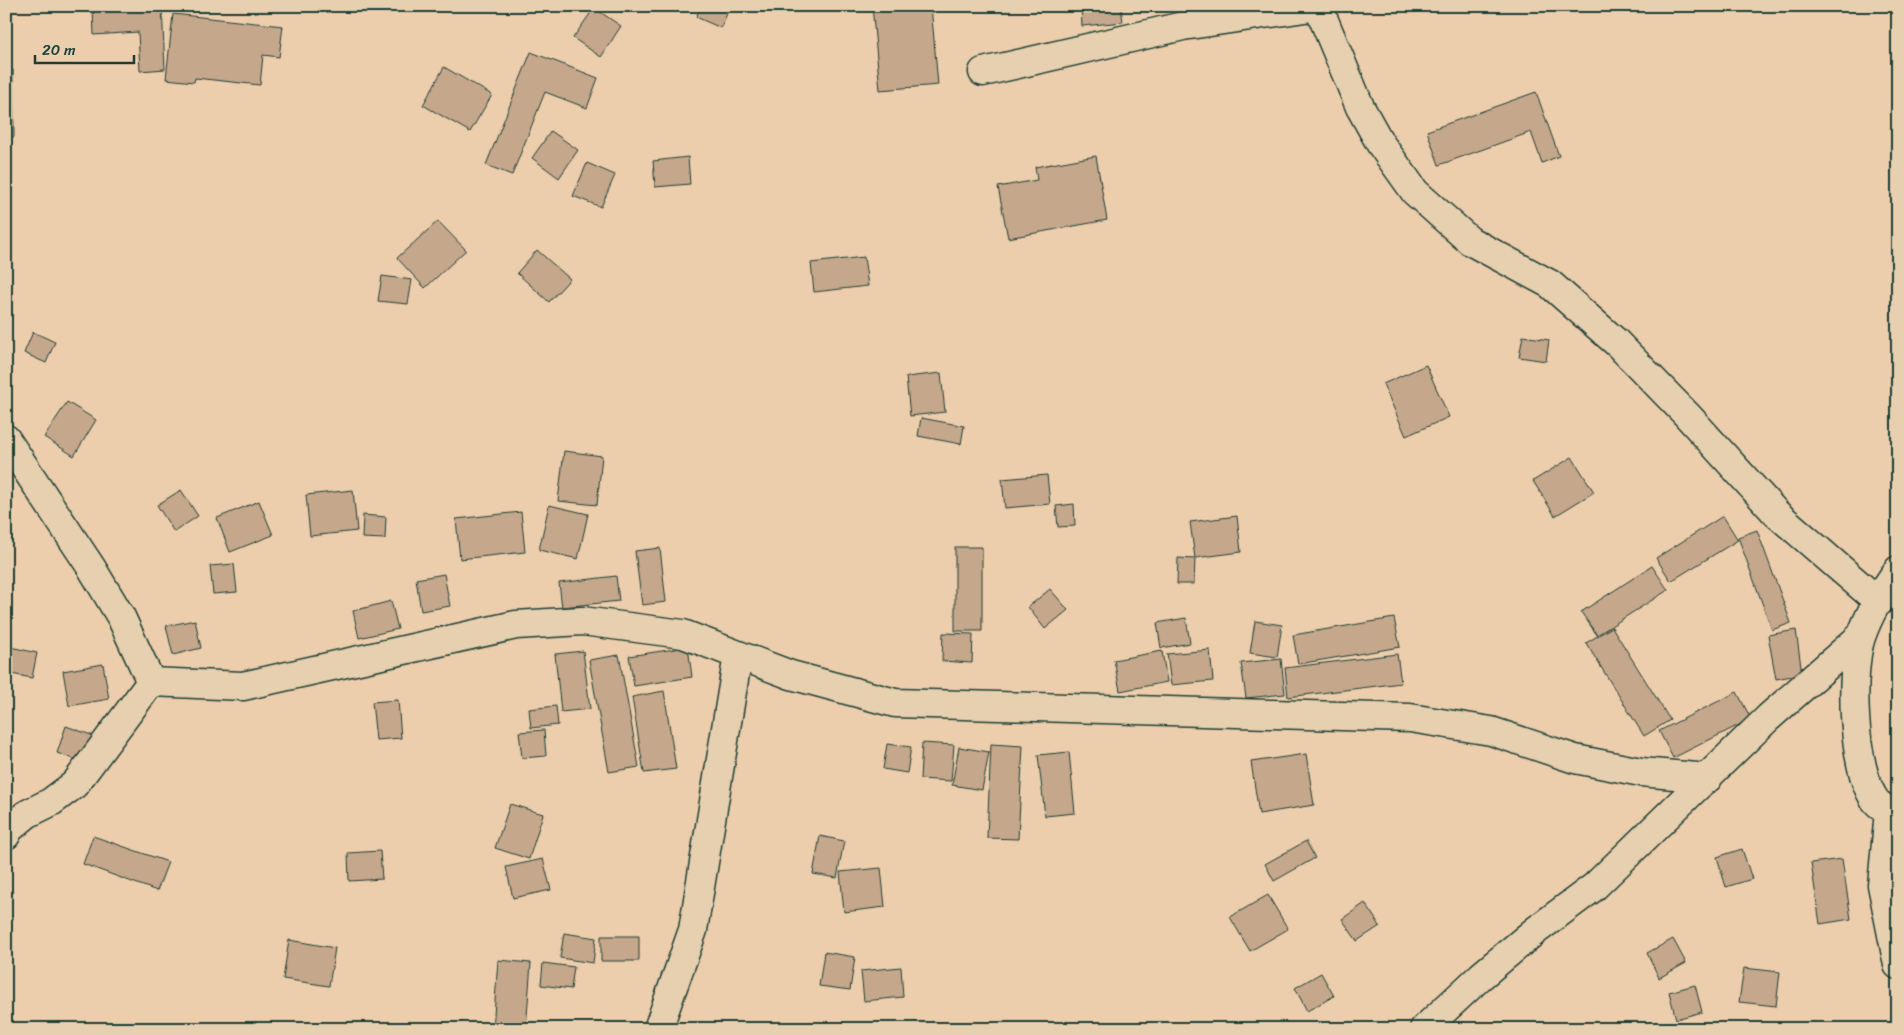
<svg xmlns="http://www.w3.org/2000/svg" width="1904" height="1035" font-family="Sriracha,sans-serif">
<style>
.building{fill:#c5a78c;stroke:#1f3d34}
.lines{fill:none;stroke-linecap:round;stroke-linejoin:round}
.street-casing{stroke:#1f3d34;stroke-width:31}
.street{stroke:#e6d0af;stroke-width:28}
</style>
<rect width="100%" height="100%" fill="#eccead"/>
<filter id="ink" filterUnits="userSpaceOnUse"><feTurbulence type="fractalNoise" baseFrequency=".02" numOctaves="2"/><feDisplacementMap in="SourceGraphic" scale="10" xChannelSelector="R" yChannelSelector="G"/><feConvolveMatrix kernelMatrix="1 2 1 2 8 2 1 2 1" color-interpolation-filters="sRGB"/></filter>
<g filter="url(#ink)">
<path class="building" d="M701 6H730L721 28 696 17Z
M872 6H931L938 85 880 90Z
M1081 6H1125L1121 7 1123 22 1082 26Z
M162 7 165 69 140 71 138 32 94 35 93 9Z
M594 8 621 26 601 57 573 38Z
M173 14 283 26 279 57 263 55 260 85 195 78 194 82 166 79Z
M531 52 598 78 587 108 545 92 512 175 486 165Z
M444 67 492 95 470 132 423 105Z
M6 70H13L14 137H6Z
M1536 92 1559 156 1542 163 1531 132 1439 165 1427 131Z
M551 131 578 150 559 178 532 158Z
M1096 156 1107 220 1008 238 998 187 1037 180 1035 167Z
M688 157 690 184 655 187 653 161Z
M587 163 615 175 601 207 573 196Z
M438 221 466 250 425 288 397 258Z
M537 250 570 279 549 302 517 273Z
M864 257 868 286 814 292 811 263Z
M382 276 412 280 408 304 378 301Z
M33 332 55 342 46 363 24 353Z
M1523 336 1549 340 1546 361 1519 357Z
M1426 365 1449 417 1406 436 1383 384Z
M941 373 945 412 910 416 906 377Z
M67 402 96 420 74 456 44 437Z
M921 418 964 426 961 444 918 436Z
M564 451 602 456 597 505 558 501Z
M1572 457 1594 492 1555 516 1533 481Z
M1047 475 1050 504 1005 508 1002 479Z
M181 490 198 516 174 532 157 505Z
M353 490 357 531 310 536 306 495Z
M259 501 273 535 230 552 217 518Z
M1074 504 1075 526 1058 527 1056 506Z
M549 505 588 514 578 559 539 550Z
M521 512 525 552 460 559 456 519Z
M363 515 386 517 385 539 362 538Z
M1237 516 1241 552 1195 558 1190 522Z
M1723 516 1738 540 1671 581 1656 558Z
M1757 530 1791 623 1772 630 1738 537Z
M955 547H982V631H955Z
M660 548 666 602 642 605 635 551Z
M1178 558 1195 559 1194 584H1177Z
M234 564 237 592 213 594 210 566Z
M1652 566 1668 590 1597 635 1581 612Z
M444 574 450 606 421 611 416 579Z
M616 576 619 601 562 607 559 583Z
M1050 589 1068 610 1045 629 1028 607Z
M391 601 398 629 359 638 353 611Z
M1186 618 1190 643 1161 648 1157 623Z
M1394 618 1400 647 1298 664 1293 635Z
M195 620 201 648 173 655 166 626Z
M1255 621 1282 625 1277 657 1250 653Z
M1612 627 1670 720 1644 736 1586 643Z
M1796 630 1802 674 1776 679 1768 635Z
M943 633 973 634 972 663 942 661Z
M6 646 37 653 32 678 6 673Z
M688 647 692 677 634 686 629 656Z
M1210 650 1213 681 1171 685 1167 654Z
M583 651 590 709 561 712 555 654Z
M1162 651 1167 682 1120 691 1114 660Z
M1397 654 1401 683 1288 697 1285 668Z
M619 655 639 767 609 772 589 660Z
M1281 659 1285 694 1246 698 1241 663Z
M103 664 109 699 69 706 63 671Z
M664 691 676 769 644 773 632 697Z
M1737 692 1751 719 1673 758 1659 731Z
M398 700 401 738 376 740 372 702Z
M556 706 558 725 531 728 529 709Z
M66 726 94 736 84 763 57 753Z
M544 730 546 756 522 758 519 732Z
M922 743 954 745 951 781 920 779Z
M887 744 911 747 907 773 883 769Z
M991 744 1023 746 1018 839 987 838Z
M959 747 989 752 982 790 952 785Z
M1069 752 1075 813 1045 816 1038 755Z
M1306 754 1314 805 1259 814 1251 762Z
M510 804 543 814 529 859 495 848Z
M93 836 168 862 157 891 83 864Z
M820 836 844 841 837 878 813 874Z
M1306 841 1315 858 1274 881 1265 864Z
M1742 849 1752 879 1726 887 1717 857Z
M380 851 382 879 349 881 348 853Z
M543 859 551 890 513 898 506 867Z
M1842 859 1851 919 1820 924 1811 863Z
M881 868 885 907 844 912 840 872Z
M1268 895 1288 929 1250 951 1230 917Z
M1365 903 1380 926 1357 941 1342 919Z
M564 933 596 938 593 963 560 958Z
M601 936H639V961H601Z
M1673 939 1686 963 1659 978 1647 953Z
M289 940 335 948 329 986 283 979Z
M824 952 855 957 850 990 819 986Z
M498 960 531 963 526 1029H493Z
M543 963 574 967 571 989 541 985Z
M901 967 903 997 864 1001 861 971Z
M1744 968 1780 972 1776 1006 1739 1002Z
M1321 973 1334 996 1307 1011 1295 988Z
M1695 985 1702 1012 1676 1019 1669 992Z"/>
<g class="lines">
<g class="street-casing">
<path id="street" d="M1318 6 1360 107 1380 143 1415 192 1470 241 1550 284 1617 343 1687 415 1776 513 1879 602
M983 72 1183 26 1318 6
M6 439 91 567 121 617 151 682 243 686 516 625 582 621 683 634 791 675 895 703 1410 718 1491 731 1575 759 1641 772 1708 778
M1898 570C1884 589 1869 614 1861 637 1849 673 1853 768 1875 800 1880 807 1890 811 1898 813
M1889 811 1882 885 1898 965
M6 835 9 829 27 814 51 802 75 784 151 682
M658 1029 693 930 738 655
M1424 1029 1481 976 1535 931 1594 887 1768 718 1861 636"/>
</g>
<use href="#street" class="street"/>
</g>
</g>
<rect width="1904" height="1035" fill="none" stroke="#e6d0af" stroke-width="25"/>
<rect x="12" y="12" width="1879" height="1010" fill="none" stroke="#1f3d34" stroke-width="2" filter="url(#ink)"/>
<path d="M35 55v8h99v-8" fill="none" stroke="#1f3d34" stroke-width="2.5"/>
<text x="42" y="55" font-size="15" fill="#1f3d34" stroke="#e6d0af" stroke-width="4" paint-order="stroke">20 m</text>
</svg>
